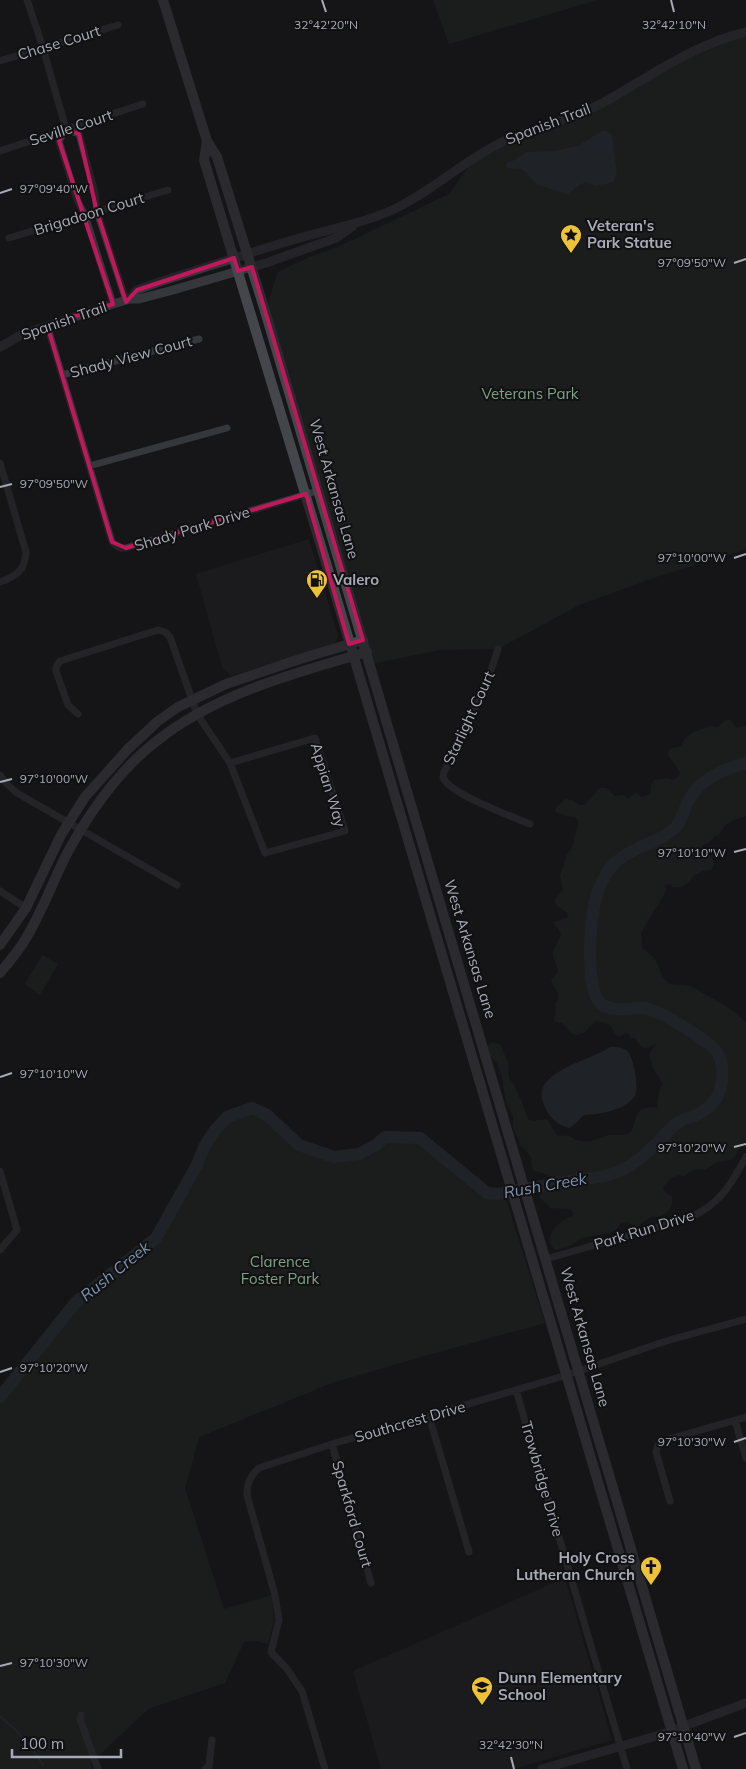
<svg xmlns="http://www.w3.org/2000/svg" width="746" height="1769" font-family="Mulish,sans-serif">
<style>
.built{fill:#222124}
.green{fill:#202721}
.water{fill:#2c333b}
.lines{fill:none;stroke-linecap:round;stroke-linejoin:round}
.stream{stroke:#2c333b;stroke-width:2}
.river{stroke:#2c333b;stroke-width:12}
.minor{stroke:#36373c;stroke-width:7}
.tertiary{stroke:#36373c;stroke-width:9}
.secondary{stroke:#45464c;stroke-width:10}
.marked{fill:none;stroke:#c2185b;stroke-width:4;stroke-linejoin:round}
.ticks{fill:none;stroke:#a8abb7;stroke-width:2}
.labels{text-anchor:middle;stroke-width:4;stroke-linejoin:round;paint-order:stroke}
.street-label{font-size:15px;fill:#a8abb7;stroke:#111012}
.poi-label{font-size:15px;font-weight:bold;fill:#a8abb7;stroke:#111012;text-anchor:start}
.park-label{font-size:15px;fill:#7fa185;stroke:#111012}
.water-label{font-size:16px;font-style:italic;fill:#8095b1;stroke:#111012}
.ticks-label{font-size:12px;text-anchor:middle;fill:#a8abb7;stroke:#111012;stroke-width:4;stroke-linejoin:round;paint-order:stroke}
</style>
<rect width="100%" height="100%" fill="#161517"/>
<path class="built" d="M309 539 338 636 334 644 231 676 227 672 223 670 196 574Z
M565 1578 612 1740 513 1769H381L353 1671Z"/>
<path class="green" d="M433 0H597L449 44Z
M746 35V549L656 577 579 605 498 649 439 650 371 664 265 311 278 272 305 259 340 246 449 194 475 158 633 85 704 45Z
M726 720H730L737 728 746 726V816C730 821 727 821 719 835L715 836 708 843 701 846V847C709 852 712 855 714 864L711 870 703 871 693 876C689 885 680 888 672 887L670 884 665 885 666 891 641 933 642 947 656 960 663 978 670 984 690 986 726 1006 746 1022V1139L734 1157 730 1160 718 1162 706 1169 694 1170 684 1176 679 1175 670 1178 663 1188 664 1191 672 1197C674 1205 668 1214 660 1216 657 1217 654 1216 651 1217 646 1219 642 1224 637 1226L627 1222 621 1223 616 1230 609 1233 582 1238 568 1247 556 1250C540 1239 560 1219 573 1216V1213L570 1209 551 1208 540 1198 541 1190 549 1180 548 1175 533 1170C531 1165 532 1162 531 1158 530 1152 523 1149 520 1145L518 1138 513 1128V1116L506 1103 502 1078 497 1063 490 1056 487 1047C490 1041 494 1042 500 1044L508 1062 509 1078 514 1085 529 1120 534 1121 546 1119C552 1124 553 1133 559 1136 571 1134 570 1139 581 1141 591 1144 601 1136 611 1135 616 1135 622 1136 627 1134 641 1128 627 1104 657 1108L660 1088 663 1084 653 1068 649 1054 657 1043 646 1048 642 1047 635 1038H630V1035L625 1033 623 1035 618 1037C608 1025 614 1023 595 1021L585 1032 577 1035 572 1034 562 1023 554 1021V1018L556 1012 555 1004C564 995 554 989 551 980L557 974 558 970 553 956V952L561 934 558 928 554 925V922L569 917 566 912 556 905 555 899 563 890 560 875 565 862 566 856 572 848 579 822 576 817 568 816 556 812 555 810 557 806 566 799 572 800 579 805H585L600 788H606L615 796 624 795 627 799 636 793 642 797 650 794 651 785 654 780 667 778 674 780 681 773 668 755 669 749 682 746C684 733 699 731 709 726L718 727Z
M42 955 58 964 40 995 25 984Z
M252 1108 267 1115 299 1145 334 1157 359 1154 376 1145 385 1137 420 1138 487 1193H504L545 1323 424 1356 332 1383 199 1437 185 1488 224 1609 272 1595 274 1621 268 1644 257 1641 244 1642 225 1683 148 1709 91 1763 92 1769H0V1397L76 1302 156 1238 197 1165 204 1147 215 1129 227 1117Z"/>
<path class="water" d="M602 131H606L612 135 617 174 613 182 596 186 586 182 579 185 568 194 537 185 526 172 520 169 508 168 506 165 508 162 513 161 527 152 555 151 578 146Z
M610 1047C617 1047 623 1047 628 1052 634 1059 640 1090 634 1097 623 1111 600 1114 584 1115 578 1119 576 1125 569 1128 556 1124 549 1117 544 1105 529 1071 592 1061 610 1047Z"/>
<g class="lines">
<path class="stream" d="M0 1716C18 1731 31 1745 43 1765"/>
<path class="river" d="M0 1397 76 1302 156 1238 197 1165 204 1147 215 1130 227 1117 252 1108 267 1115 299 1145 334 1157 359 1154 376 1145 385 1137 420 1138 487 1193 498 1194C522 1189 547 1185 572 1181 584 1179 597 1178 609 1175 633 1168 647 1153 664 1136 668 1132 672 1126 677 1123 682 1119 689 1118 694 1116 712 1108 720 1098 722 1080 723 1071 722 1058 716 1051 706 1039 660 1011 645 1008 632 1007 612 1013 601 1004 584 988 590 915 597 894 601 882 607 870 616 862 633 846 658 844 675 828 683 820 684 807 690 798 701 779 725 768 746 763"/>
<path class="minor" d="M27 0 43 48 66 129 59 141 77 200 85 215 113 304
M0 61 118 25
M66 129 79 134 95 193 97 212 126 300
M0 151 143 104
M9 238 168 190
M47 325 112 542C117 547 120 549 126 548L317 491
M62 375 199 339
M0 463 26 552C25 570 17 576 0 582
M89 466 227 428
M498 649C485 692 464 732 444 772L443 778C452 795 511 816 530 824
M78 714 68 705 56 671V667L60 661 158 630 165 632 170 637 197 714 230 763
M315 738 345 831 265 853 230 763Z
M0 775 7 784 17 793 177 885
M0 891 26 908
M0 1171 17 1230 0 1250
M546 1259 689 1218C719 1205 731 1185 746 1157
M516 1390 627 1769
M429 1416 469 1552
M735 1420 746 1458
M332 1444 371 1583
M670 1501 656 1452 658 1445 662 1441 746 1417
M81 1715 80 1719 98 1769
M205 1769 209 1766 212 1740
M325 1769 302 1691 287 1669 271 1652 279 1620 275 1595 247 1495C247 1483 250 1476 259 1468L332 1444 567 1375 666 1341 746 1319"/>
<path class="tertiary" d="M130 299 137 290 159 282C207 267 254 251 303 237 333 228 361 224 390 211 430 193 463 161 502 142 537 126 575 119 608 100 653 74 695 44 746 32
M0 347 23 334 113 304 130 299H139L173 290 266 263 336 238 353 226
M542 1769 663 1734 746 1703"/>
<path class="secondary" d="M163 0 207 141 217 157 265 311 696 1769
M207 141 204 160 327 566 683 1769
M0 945 26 908 61 835 85 797 128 749 158 721 178 707 226 684 300 659 363 640
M0 973C8 963 16 954 23 943 42 914 53 879 70 848 93 807 121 768 158 740 218 693 295 673 367 652"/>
</g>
<path d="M0 0H746V1769H0ZM66 129 79 134 97 212 126 302 137 290 234 258 238 271 252 267 363 640 349 644 306 494 126 548 112 542 47 325 113 304 59 141Z" fill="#161517" fill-opacity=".55" fill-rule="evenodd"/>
<path class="marked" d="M66 129 79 134 97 212 126 302 137 290 234 258 238 271 252 267 363 640 349 644 306 494 126 548 112 542 47 325 113 304 59 141Z"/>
<path class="ticks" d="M322 0 326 12M671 0 674 12M0 193 12 189M734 263 746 259M0 487 12 484M734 558 746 554M0 782 12 779M734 852 746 849M0 1077 12 1073M734 1147 746 1144M0 1372 12 1368M734 1442 746 1438M0 1666 12 1663M734 1737 746 1733M511 1757 514 1769"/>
<defs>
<g id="sight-pin" transform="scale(1.125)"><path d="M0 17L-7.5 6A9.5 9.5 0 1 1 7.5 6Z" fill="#edc238" stroke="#111012"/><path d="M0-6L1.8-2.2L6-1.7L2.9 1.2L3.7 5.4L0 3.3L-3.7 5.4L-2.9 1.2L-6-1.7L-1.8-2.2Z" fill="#111"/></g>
<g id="fuel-pin" transform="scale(1.125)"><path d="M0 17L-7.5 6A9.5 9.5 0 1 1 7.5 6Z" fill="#edc238" stroke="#111012"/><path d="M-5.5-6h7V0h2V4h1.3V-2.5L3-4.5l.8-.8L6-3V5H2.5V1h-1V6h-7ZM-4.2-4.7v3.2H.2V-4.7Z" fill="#111"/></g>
<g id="church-pin" transform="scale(1.125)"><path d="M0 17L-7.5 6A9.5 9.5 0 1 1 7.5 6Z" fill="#edc238" stroke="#111012"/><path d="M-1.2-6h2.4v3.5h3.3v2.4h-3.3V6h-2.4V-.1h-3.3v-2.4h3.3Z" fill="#111"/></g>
<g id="school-pin" transform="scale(1.125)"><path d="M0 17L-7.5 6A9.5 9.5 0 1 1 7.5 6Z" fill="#edc238" stroke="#111012"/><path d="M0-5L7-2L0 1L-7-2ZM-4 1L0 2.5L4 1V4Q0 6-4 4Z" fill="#111"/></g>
</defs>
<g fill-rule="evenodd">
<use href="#sight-pin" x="571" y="235"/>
<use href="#fuel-pin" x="317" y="580"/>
<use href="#church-pin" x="651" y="1567"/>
<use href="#school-pin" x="482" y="1687"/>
</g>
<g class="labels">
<g class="street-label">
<text transform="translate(59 43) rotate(-17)" y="5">Chase Court</text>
<text transform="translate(548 124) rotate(-21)" y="5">Spanish Trail</text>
<text transform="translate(71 128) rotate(-18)" y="5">Seville Court</text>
<text transform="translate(89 214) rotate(-17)" y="5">Brigadoon Court</text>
<text transform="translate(64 321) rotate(-19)" y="5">Spanish Trail</text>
<text transform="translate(131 357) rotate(-15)" y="5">Shady View Court</text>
<text transform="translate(334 489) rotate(74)" y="5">West Arkansas Lane</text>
<text transform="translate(192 529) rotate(-17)" y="5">Shady Park Drive</text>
<text transform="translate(469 718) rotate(-65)" y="5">Starlight Court</text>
<text transform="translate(328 785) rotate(73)" y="5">Appian Way</text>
<text transform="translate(470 949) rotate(73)" y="5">West Arkansas Lane</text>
<text transform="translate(644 1230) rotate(-17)" y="5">Park Run Drive</text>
<text transform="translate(585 1337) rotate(74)" y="5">West Arkansas Lane</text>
<text transform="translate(410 1422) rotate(-16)" y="5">Southcrest Drive</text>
<text transform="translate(542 1479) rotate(74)" y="5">Trowbridge Drive</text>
<text transform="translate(352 1514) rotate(74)" y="5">Sparkford Court</text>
</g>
<g class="poi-label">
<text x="587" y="231">Veteran's<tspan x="587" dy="17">Park Statue</tspan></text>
<text x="333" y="585">Valero</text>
<text x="635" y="1563" text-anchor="end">Holy Cross<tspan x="635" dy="17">Lutheran Church</tspan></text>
<text x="498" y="1683">Dunn Elementary<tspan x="498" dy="17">School</tspan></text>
</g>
<g class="park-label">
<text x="530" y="399">Veterans Park</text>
<text x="280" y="1267">Clarence<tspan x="280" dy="17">Foster Park</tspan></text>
</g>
<g class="water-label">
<text transform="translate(545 1185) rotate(-10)" y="6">Rush Creek</text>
<text transform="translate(115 1271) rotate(-39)" y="6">Rush Creek</text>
</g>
</g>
<g class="ticks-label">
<text x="326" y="29">32°42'20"N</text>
<text x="674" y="29">32°42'10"N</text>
<text x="54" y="193">97°09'40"W</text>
<text x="692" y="267">97°09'50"W</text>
<text x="54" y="488">97°09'50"W</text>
<text x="692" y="562">97°10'00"W</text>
<text x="54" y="783">97°10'00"W</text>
<text x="692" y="857">97°10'10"W</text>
<text x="54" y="1078">97°10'10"W</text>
<text x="692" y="1152">97°10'20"W</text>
<text x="54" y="1372">97°10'20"W</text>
<text x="692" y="1446">97°10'30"W</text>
<text x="54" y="1667">97°10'30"W</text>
<text x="692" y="1741">97°10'40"W</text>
<text x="511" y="1749">32°42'30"N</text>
</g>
<path d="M12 1749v8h109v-8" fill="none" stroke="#a8abb7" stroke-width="2.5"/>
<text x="20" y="1749" font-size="15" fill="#a8abb7" stroke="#111012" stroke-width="4" paint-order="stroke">100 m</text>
</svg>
